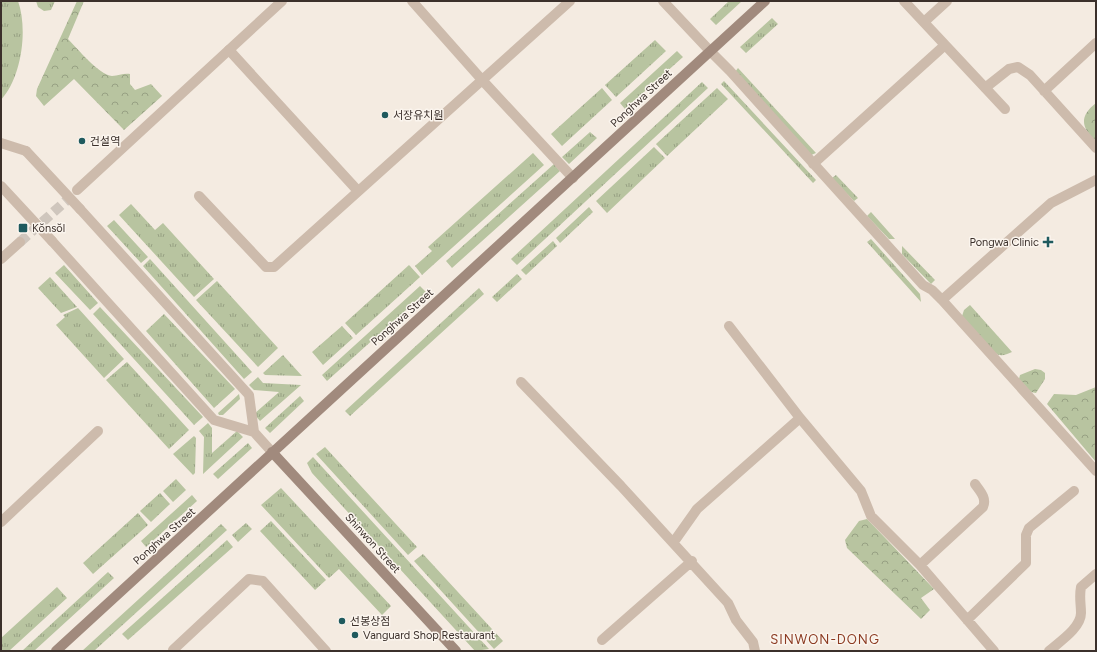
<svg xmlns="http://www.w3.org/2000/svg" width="1097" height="652" font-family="Figtree,'Noto Sans KR',sans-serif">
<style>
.grass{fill:url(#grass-tufts)}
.forest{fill:url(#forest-crowns)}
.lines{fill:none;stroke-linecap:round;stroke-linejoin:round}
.tertiary-tunnel{stroke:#cfc6bd;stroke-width:10;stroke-dasharray:10 5;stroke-linecap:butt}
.minor{stroke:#cdbbac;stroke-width:10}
.tertiary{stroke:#cdbbac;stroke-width:10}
.secondary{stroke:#a18a7d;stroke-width:10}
.tertiary-bridge{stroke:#cdbbac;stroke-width:10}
.poi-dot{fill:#1f5a5e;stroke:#fbf5ee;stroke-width:1.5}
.labels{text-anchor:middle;stroke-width:3;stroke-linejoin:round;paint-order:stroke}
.street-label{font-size:11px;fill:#3b302b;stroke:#fbf5ee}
.poi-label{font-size:11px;fill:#3b302b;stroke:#fbf5ee;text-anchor:start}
.quarter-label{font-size:13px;letter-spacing:1px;fill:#8c3b22;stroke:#fbf5ee}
</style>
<defs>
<pattern id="grass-tufts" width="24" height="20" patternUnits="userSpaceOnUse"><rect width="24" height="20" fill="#b8c4a0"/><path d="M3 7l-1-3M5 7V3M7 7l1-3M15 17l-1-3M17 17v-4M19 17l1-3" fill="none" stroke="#97a083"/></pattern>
<pattern id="forest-crowns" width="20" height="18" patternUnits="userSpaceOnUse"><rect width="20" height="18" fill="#b8c4a0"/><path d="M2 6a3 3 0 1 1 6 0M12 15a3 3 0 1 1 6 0" fill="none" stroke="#97a083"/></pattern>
</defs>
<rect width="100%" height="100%" fill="#f4ebe1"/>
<path class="grass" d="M1 1H18C28 29 22 77 1 100Z
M36 1H55L51 10 44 11 38 7Z
M729 1H742L716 25 710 19Z
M772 18 778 24 746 53 740 47Z
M655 40 666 51 616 97 605 85Z
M677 51 683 57 625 109 620 103Z
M738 68 816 153 811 155 735 72Z
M724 81 816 180 813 183 721 84Z
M702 82 708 88 517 265 511 259Z
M602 88 612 100 562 146 551 134Z
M717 88 728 99 667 156 656 144Z
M590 132 597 138 569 164 562 157Z
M654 147 665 158 607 213 596 201Z
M533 153 544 165 422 275 415 266 432 251 428 247Z
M554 164 560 171 452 268 446 261Z
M836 175 858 198 854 201 832 178Z
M131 204 155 230 163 223 214 279 194 297 119 215Z
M589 207 593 212 560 243 556 238Z
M871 212 895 239H889L867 216Z
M114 220 148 257 141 263 107 226Z
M871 239 920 294 921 302 867 242Z
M553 241 557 246 526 275 521 270Z
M902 246 935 280 931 284 902 254Z
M150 259 252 372 244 379 143 266Z
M64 265 98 303 90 310 55 273Z
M409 265 420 277 356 335 345 323Z
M517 274 522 279 497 302 492 297Z
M50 277 77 307 61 313 38 288Z
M217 281 278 348 258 367 196 300Z
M420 286 426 292 327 381 322 375Z
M479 288 484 294 350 416 345 411Z
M970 305 1012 352C1005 355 1001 357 995 353L962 316 964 310Z
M100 307 203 417 194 425 93 314Z
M78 308 124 359 104 378 56 325 65 317 63 315Z
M164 314 235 389 214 408 146 331Z
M342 326 353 338 323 365 312 352Z
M283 355 302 376 265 375 263 373Z
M127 362 189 430 169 449 106 380Z
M258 377 263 383 301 385 260 421 254 414 279 392 254 390 249 385Z
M239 394 240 399 223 415H219L218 413Z
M300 396 304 401 270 433 265 428Z
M208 423 212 428V453L237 431 243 437 203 474 204 437 199 431Z
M194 436 196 438 195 473 193 475 173 454Z
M248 443 252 448 218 479 213 474Z
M325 447 417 547 408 555 316 454Z
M313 457 489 649 475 651 312 473 307 463Z
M176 479 186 490 173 502 163 491Z
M281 488 391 606 382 615 339 569 329 578 261 505Z
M160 493 170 504 151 522 140 511Z
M192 495 197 501 146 547 141 541Z
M138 513 148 525 93 574 83 563Z
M271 521 326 580 315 590 260 531Z
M246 523 252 529 238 542 232 535Z
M221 524 227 530 94 651H82Z
M227 540 233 547 128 640 122 634Z
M423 554 503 641 494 649 414 561Z
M108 572 114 578 34 651H22Z
M57 587 67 598 9 651H1V638Z"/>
<path class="forest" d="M77 1H84L68 39C77 48 99 75 112 76 119 76 123 73 130 74V84L135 90 151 84 162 96 124 130 74 79 44 106 36 96 37 89Z
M1096 103V142C1082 128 1078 117 1096 103Z
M1035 369 1041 370 1045 373V379L1036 393 1031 392 1019 379 1020 375Z
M1096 387V462L1047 404 1054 394 1076 395Z
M867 519 934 589 921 598 930 610 921 619 847 548 845 540 859 521Z"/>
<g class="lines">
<path class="tertiary-tunnel" d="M20 242 76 192"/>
<path class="minor" d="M412 1 483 81 573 178
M904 1 1005 109
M924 22 947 1
M229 50 358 191
M710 51 730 71 923 285 932 290 942 300 1096 471
M985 88 1009 69 1018 67 1030 75 1096 148
M1044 91 1096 43
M813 164 945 45
M199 196 266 267H274L570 1
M942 300 1051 203 1096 180
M729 326 800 418 861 491 871 516 920 565 994 651
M521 382 621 486 728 603 736 620 753 642 755 651
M1 522 98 431
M673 543 697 509 800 418
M920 565 983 507C987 498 980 491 975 484
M967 620 1026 563V535L1029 528 1074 491
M602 640 692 561
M174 651 173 650 249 579 263 581 326 651
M1049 651C1059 642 1081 628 1081 613 1081 604 1079 597 1081 587L1096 574"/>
<path class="tertiary" d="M663 1 710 51
M1 143 26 151
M77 190 282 1
M80 209 249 395 254 432
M52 241 214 420 254 432 272 452
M1 259 20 242"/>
<path class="secondary" d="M272 452 456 651
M56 651 765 1"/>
<path class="tertiary-bridge" d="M26 151 80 209
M1 186 52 241"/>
</g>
<g class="poi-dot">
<circle cx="385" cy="115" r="4"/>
<circle cx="82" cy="141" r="4"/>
<rect x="18" y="223" width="10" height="10" rx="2"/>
<path d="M1046 236h4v4h4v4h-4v4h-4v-4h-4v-4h4z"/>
<circle cx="342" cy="621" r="4"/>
<circle cx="355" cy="635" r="4"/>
</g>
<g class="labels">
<g class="street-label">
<text transform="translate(641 98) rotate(-43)" y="4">Ponghwa Street</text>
<text transform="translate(402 317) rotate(-42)" y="4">Ponghwa Street</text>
<text transform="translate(164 536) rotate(-42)" y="4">Ponghwa Street</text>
<text transform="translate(373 543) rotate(48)" y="4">Shinwon Street</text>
</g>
<g class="poi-label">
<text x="393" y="119">서장유치원</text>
<text x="90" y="145">건설역</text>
<text x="32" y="232">Kŏnsŏl</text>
<text x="1039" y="246" text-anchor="end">Pongwa Clinic</text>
<text x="350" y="625">선봉상점</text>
<text x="363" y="639">Vanguard Shop Restaurant</text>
</g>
<g class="quarter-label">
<text x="825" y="644">SINWON-DONG</text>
</g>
</g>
<rect width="1097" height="652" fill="none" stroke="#3b302b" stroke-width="4"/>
</svg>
